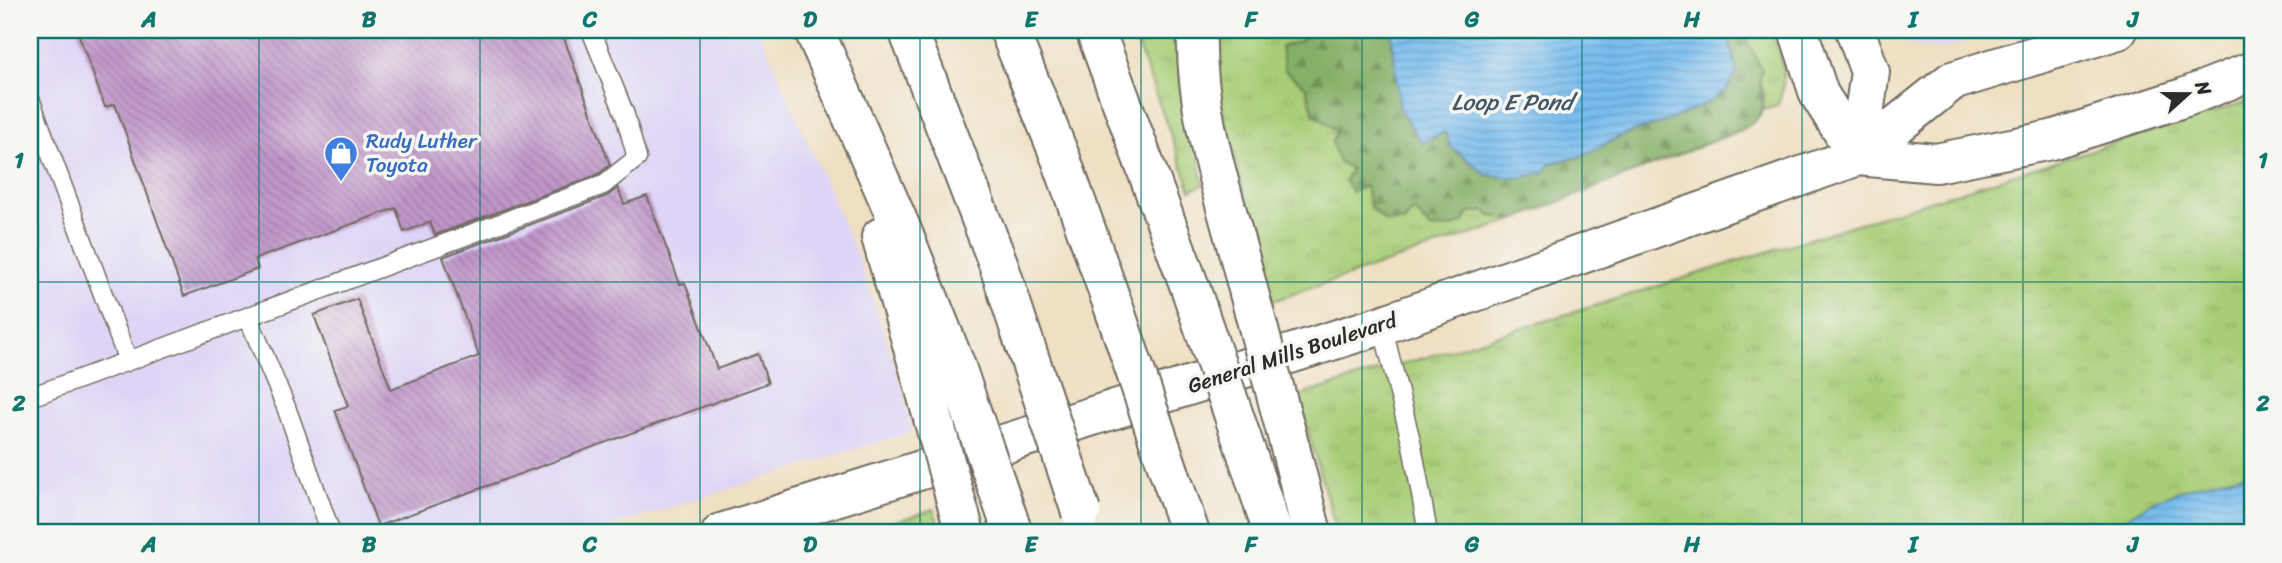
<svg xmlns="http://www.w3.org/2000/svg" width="2282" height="563" font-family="Sriracha,sans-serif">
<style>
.built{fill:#ded5f6}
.grass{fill:url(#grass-tufts);stroke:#6a7c50;stroke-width:2}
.forest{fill:url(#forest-firs);stroke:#586e49;stroke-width:2}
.water{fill:url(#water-rules);stroke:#52748d;stroke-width:2}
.building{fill:url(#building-back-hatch)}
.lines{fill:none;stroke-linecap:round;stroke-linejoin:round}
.service-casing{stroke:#706a60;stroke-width:21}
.tertiary-casing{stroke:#706a60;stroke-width:42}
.motorway-casing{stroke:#706a60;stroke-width:42}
.service{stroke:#fff;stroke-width:18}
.tertiary{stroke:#fff;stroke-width:38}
.motorway{stroke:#fff;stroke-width:38}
.motorway-bridge-casing{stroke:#706a60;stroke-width:42;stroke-linecap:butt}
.motorway-bridge{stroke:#fff;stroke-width:38}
.grid{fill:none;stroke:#0f766e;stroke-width:2;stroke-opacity:0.55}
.labels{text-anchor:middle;stroke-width:7;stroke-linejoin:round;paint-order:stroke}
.shop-label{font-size:21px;fill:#366cbe;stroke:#f6f6f2;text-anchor:start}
.street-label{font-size:21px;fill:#2b2b2b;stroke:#f6f6f2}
.water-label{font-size:23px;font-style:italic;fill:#425766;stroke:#f6f6f2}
.neatline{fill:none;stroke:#0f766e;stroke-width:2.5}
.grid-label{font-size:23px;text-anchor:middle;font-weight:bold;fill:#0f766e}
</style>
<defs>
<pattern id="grass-tufts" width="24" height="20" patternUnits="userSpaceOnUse" patternTransform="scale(1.75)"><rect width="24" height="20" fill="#a8cd76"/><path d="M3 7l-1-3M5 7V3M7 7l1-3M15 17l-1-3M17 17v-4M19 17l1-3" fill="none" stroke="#91b066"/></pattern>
<pattern id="forest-firs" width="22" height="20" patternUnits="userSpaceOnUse" patternTransform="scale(1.75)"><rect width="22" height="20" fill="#86b067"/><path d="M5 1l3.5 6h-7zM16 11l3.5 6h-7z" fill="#6e8f55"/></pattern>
<pattern id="water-rules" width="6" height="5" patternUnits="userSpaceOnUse" patternTransform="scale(1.75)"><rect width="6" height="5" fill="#78bdef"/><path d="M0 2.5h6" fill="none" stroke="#639ac2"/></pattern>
<pattern id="building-back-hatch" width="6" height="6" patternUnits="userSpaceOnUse" patternTransform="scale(1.75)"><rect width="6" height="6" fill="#c096c9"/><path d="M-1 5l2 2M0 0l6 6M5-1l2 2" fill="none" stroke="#9c7ba3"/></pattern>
</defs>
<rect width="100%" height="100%" fill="#f6f6f2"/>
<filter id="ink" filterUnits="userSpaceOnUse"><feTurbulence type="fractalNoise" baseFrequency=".0143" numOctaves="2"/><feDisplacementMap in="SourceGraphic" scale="14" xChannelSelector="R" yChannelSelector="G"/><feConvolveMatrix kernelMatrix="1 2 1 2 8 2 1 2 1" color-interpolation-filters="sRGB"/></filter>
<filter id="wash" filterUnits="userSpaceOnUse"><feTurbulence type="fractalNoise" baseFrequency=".00686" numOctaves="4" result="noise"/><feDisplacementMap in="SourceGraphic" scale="28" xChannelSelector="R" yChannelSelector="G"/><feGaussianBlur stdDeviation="1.57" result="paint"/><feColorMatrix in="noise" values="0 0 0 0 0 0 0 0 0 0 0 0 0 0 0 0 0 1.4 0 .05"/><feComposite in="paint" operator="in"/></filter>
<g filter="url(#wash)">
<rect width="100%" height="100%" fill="#efe0c3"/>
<path class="built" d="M30 30H759L860 263 900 381 913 431 589 533H30Z
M1883 30H2009L1942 49 1926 48 1904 43Z"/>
<path class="grass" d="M1132 30H1180L1203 185 1191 190Z
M1212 30H1305L1301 41 1285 70 1306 87 1314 114 1337 130 1352 169V192L1366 185 1414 210 1463 222 1468 213 1485 211 1492 216 1514 220 1273 301 1225 121 1212 51Z
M1748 30H1773C1781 56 1790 80 1777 106L1763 110 1764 94 1744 35Z
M2252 100V533H1337L1298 396 1604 303Z
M934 509 940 531 928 527 916 533 904 530 899 533H859Z"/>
<path class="forest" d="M1305 30H1391L1400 110 1422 143 1445 132 1450 146 1487 175 1516 178 1551 163 1583 156 1621 136 1670 120 1737 71 1726 30H1748L1744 35 1762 70C1754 99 1779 110 1741 130L1514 220 1492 216 1485 211 1468 213 1464 222 1453 227 1431 229 1414 210 1404 222H1386L1370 207 1366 186 1352 192 1345 181 1351 169 1339 162 1332 143 1336 130 1314 114 1306 87 1285 71 1281 47 1301 41Z"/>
<path class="water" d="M1391 30H1726L1737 71 1726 90 1708 103 1670 120 1621 136 1583 156 1551 163 1543 173 1516 178 1487 175 1450 146 1445 132 1422 143 1400 110Z
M2252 473V533H2110C2148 495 2200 482 2252 473Z"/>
<g id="blocks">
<path class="building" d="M77 30H561L610 165 597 175 435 235 430 222 404 232 396 208 255 259 258 269 184 296 115 104 105 107Z
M618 188 624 204 647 196 680 284 685 283 717 369 758 354 768 383 378 526 335 410 348 406 314 315 357 299 391 389 479 356 443 257 607 196Z"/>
</g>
</g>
<g filter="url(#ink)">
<use href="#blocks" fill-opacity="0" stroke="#706a60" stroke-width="2"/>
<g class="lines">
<g class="service-casing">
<path id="service" d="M30 99 128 361 603 185 637 158 625 115 591 30
M248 317 286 407 331 533
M1382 325 1412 445 1428 533
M30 391 33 396 128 361"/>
</g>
<g class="tertiary-casing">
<path id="tertiary" d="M1858 156 1936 163 2051 140 2186 97 2252 71
M721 533 1382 325 1858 156 1952 81 2118 30"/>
</g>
<g class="motorway-casing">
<path id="motorway" d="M814 30 901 228 955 364
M908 30 998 263 1024 342
M1009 30 1061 159 1116 314
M1095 30 1191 290
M1197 30C1194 113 1224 195 1244 274
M1798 30 1819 94 1858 156
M1855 30 1870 72 1858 156
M881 237 921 375
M1290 447 1312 533
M1249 460 1273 533
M1173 483 1190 533"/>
</g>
<use href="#service" class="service"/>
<use href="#tertiary" class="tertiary"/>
<use href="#motorway" class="motorway"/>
<g class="motorway-bridge-casing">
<path id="motorway-bridge" d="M1244 274 1290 447
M1191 290 1249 460
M1116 314 1173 483
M1024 342 1081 512
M955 364 1013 533
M921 375 965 533"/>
</g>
<use href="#motorway-bridge" class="motorway-bridge"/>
</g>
</g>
<path class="grid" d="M259 30V533M480 30V533M700 30V533M920 30V533M1141 30V533M1362 30V533M1582 30V533M1802 30V533M2023 30V533M30 282H2252"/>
<defs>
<g id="shop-pin" transform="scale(1.75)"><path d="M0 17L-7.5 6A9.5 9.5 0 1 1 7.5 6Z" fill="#3f7fe0" stroke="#f6f6f2"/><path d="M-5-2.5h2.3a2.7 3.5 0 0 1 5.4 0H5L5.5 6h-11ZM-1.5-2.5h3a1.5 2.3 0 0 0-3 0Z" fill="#fff"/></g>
</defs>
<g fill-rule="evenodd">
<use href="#shop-pin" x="341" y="153"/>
</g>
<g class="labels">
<g class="shop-label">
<text x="366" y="148">Rudy Luther<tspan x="366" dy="24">Toyota</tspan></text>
</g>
<g class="street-label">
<text transform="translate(1292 353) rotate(-18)" y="7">General Mills Boulevard</text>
</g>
<g class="water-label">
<text x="1512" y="110">Loop E Pond</text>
</g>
</g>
<rect width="2282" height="563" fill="none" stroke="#f6f6f2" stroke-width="77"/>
<g transform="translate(2188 94) rotate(69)" stroke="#f6f6f2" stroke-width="5" paint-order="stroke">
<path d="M0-5L12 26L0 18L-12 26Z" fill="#2b2b2b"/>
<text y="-10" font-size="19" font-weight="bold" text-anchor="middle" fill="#2b2b2b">N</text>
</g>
<rect x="38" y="38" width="2206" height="486" class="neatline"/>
<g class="grid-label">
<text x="149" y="27">A</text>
<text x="369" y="27">B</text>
<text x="590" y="27">C</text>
<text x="810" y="27">D</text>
<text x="1031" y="27">E</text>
<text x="1251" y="27">F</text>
<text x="1472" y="27">G</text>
<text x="1692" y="27">H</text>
<text x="1913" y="27">I</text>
<text x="2133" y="27">J</text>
<text x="19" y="168">1</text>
<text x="2263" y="168">1</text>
<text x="19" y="411">2</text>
<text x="2263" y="411">2</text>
<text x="149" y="552">A</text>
<text x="369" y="552">B</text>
<text x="590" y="552">C</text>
<text x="810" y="552">D</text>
<text x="1031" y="552">E</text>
<text x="1251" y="552">F</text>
<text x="1472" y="552">G</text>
<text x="1692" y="552">H</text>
<text x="1913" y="552">I</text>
<text x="2133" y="552">J</text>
</g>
</svg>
